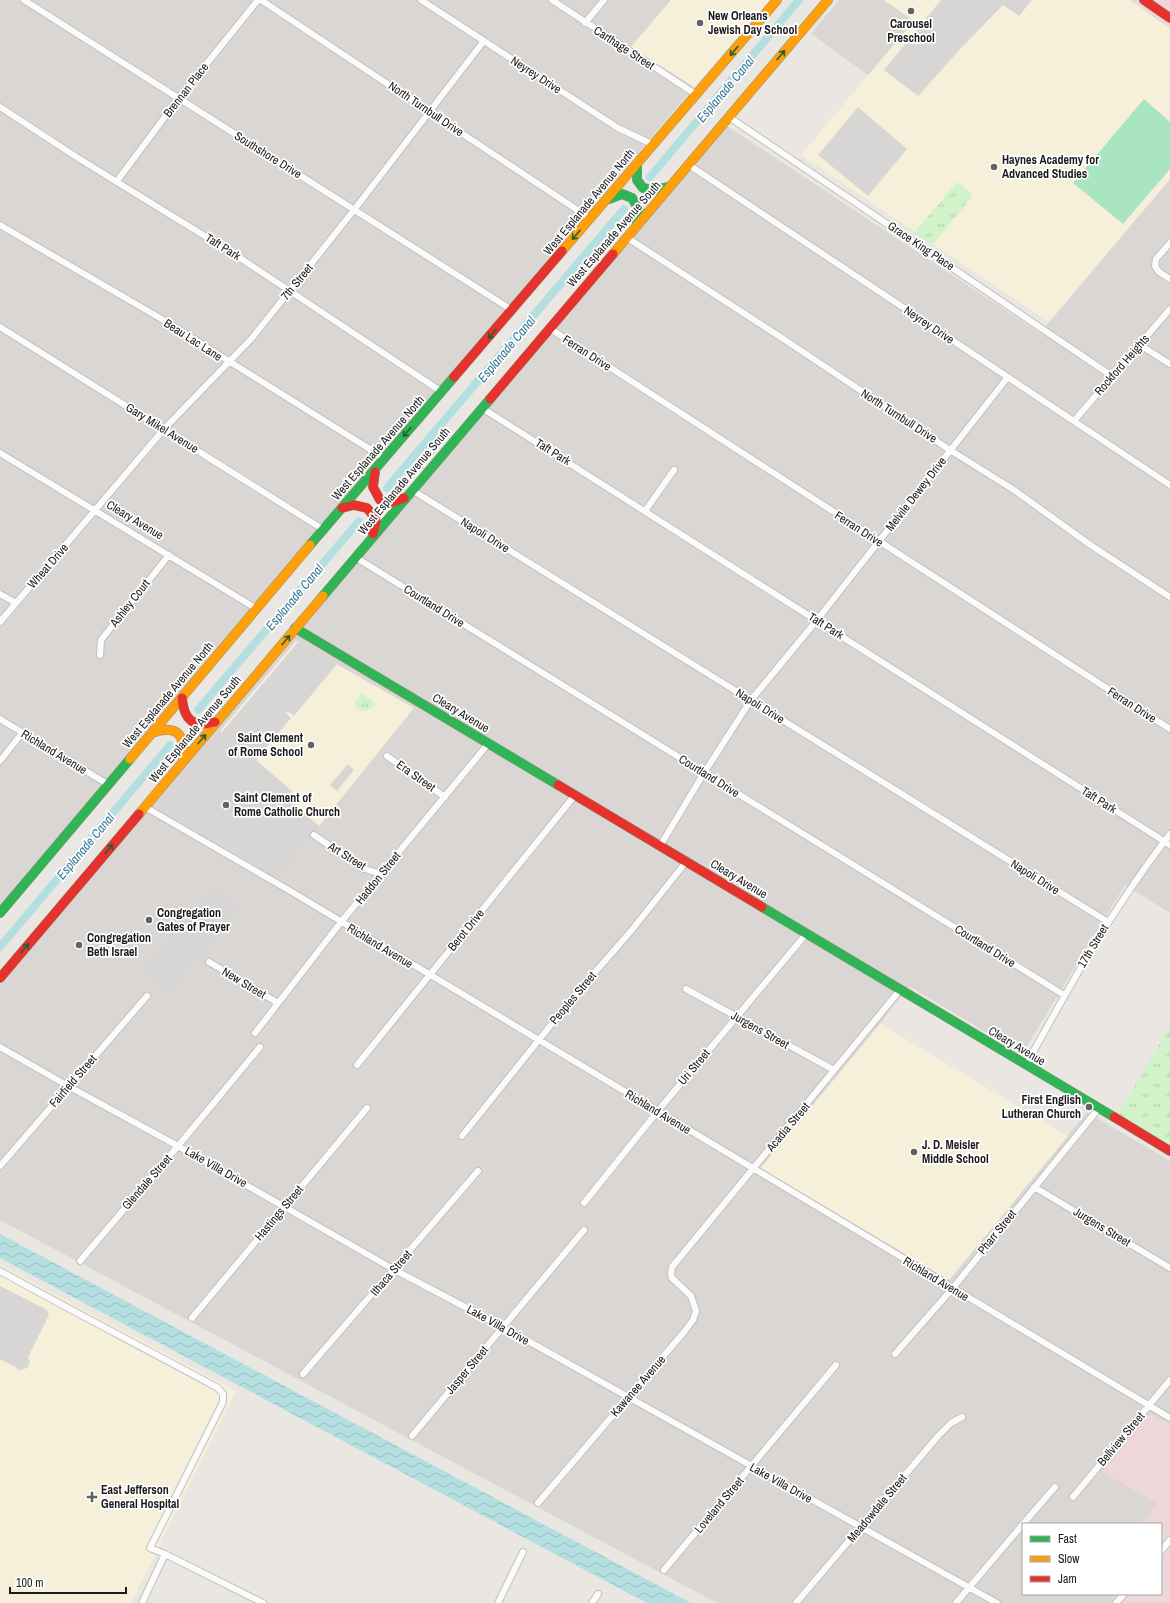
<svg xmlns="http://www.w3.org/2000/svg" width="1170" height="1603" font-family="'Archivo Narrow',sans-serif">
<style>
.residential{fill:#d9d6d4}
.commercial{fill:#eed7d9}
.education{fill:#f6f0db}
.religious{fill:#d8d6d4}
.park{fill:url(#park-tufts)}
.pitch{fill:#aae5c1}
.water{fill:url(#water-waves)}
.lines{fill:none;stroke-linecap:round;stroke-linejoin:round}
.canal{stroke:#b3dfe1;stroke-width:8}
.street-casing{stroke:#c2c1bf;stroke-width:8}
.fast-casing{stroke:#94917a;stroke-width:10}
.slow-casing{stroke:#94917a;stroke-width:10}
.jam-casing{stroke:#94917a;stroke-width:10}
.street{stroke:#fcfbfb;stroke-width:6}
.fast{stroke:#30b455;stroke-width:9}
.slow{stroke:#ff9f0a;stroke-width:9}
.jam{stroke:#e5322d;stroke-width:9}
.oneway{stroke:#246035}
.poi-dot{fill:#636261;stroke:#fff;stroke-width:1.5}
.labels{text-anchor:middle;stroke-width:3.5;stroke-linejoin:round;paint-order:stroke}
.poi-label{font-size:12px;font-weight:bold;fill:#1b1b1b;stroke:#fff;text-anchor:start}
.street-label{font-size:12px;fill:#1b1b1b;stroke:#fff}
.water-label{font-size:13px;font-style:italic;fill:#397a99;stroke:#fff}
</style>
<defs>
<pattern id="park-tufts" width="24" height="20" patternUnits="userSpaceOnUse"><rect width="24" height="20" fill="#d1f3ca"/><path d="M3 7l-1-3M5 7V3M7 7l1-3M15 17l-1-3M17 17v-4M19 17l1-3" fill="none" stroke="#b3d0ad"/></pattern>
<pattern id="water-waves" width="16" height="10" patternUnits="userSpaceOnUse"><rect width="16" height="10" fill="#b3dfe1"/><path d="M0 5q4-4 8 0t8 0" fill="none" stroke="#99bfc0"/></pattern>
</defs>
<rect width="100%" height="100%" fill="#eae6e2"/>
<path class="residential" d="M0 0H671L631 47 694 87 0 906Z
M839 0H884L914 21 868 75 811 34Z
M727 126 1040 333 1170 179V913L1125 885 1022 1054 909 986 880 1024 761 1168 949 1280 1087 1112 1170 1161V1425L1150 1414 1158 1504 1141 1524H1023V1594H1117L1109 1603H717L0 1220V986Z"/>
<path class="commercial" d="M1130 0H1170V29Z
M1150 1414 1170 1425V1603H1109L1117 1594H1161V1524H1141L1158 1504 1102 1472Z"/>
<path class="education" d="M671 0H770L694 87 631 47Z
M884 0H1130L1170 29V179L1049 322 801 155 914 21Z
M296 641 414 708 319 826 286 798 292 791 220 731Z
M880 1024 1068 1136 949 1280 761 1168Z
M0 1265 236 1391 131 1603H0Z"/>
<path class="religious" d="M941 0H1032L1019 16 1003 5 963 46 918 96 884 70Z
M858 107 907 149 868 196 818 155Z
M298 642 337 664 294 716 287 711 286 713 291 718 256 760 292 791 287 798 319 826 278 877 157 805 220 731 222 732Z
M348 764 354 770 337 791 330 785Z
M215 886 241 908 169 993 142 971Z
M0 1286 47 1310 49 1315 28 1357 30 1362 27 1368 18 1371 17 1368 0 1359Z"/>
<path class="park" d="M956 183H959L972 194V197L932 245 914 233Z
M362 693 376 704 373 708 361 711 356 707 355 702Z
M1170 1026V1151L1116 1118Z"/>
<path class="pitch" d="M1144 99 1170 122V169L1123 224 1073 183Z"/>
<path class="water" d="M0 1234 691 1603H647L0 1258Z"/>
<g class="lines">
<path class="canal" d="M650 177 799 0
M387 488 624 209
M198 710 359 521
M0 947 170 745"/>
<g class="street-casing">
<path id="street" d="M24 0 512 310
M261 0 591 219
M421 0 618 128 654 145
M552 0 697 95
M585 23 604 0
M0 107 78 158 234 254 442 392
M729 117 1112 376
M689 165 1170 485
M117 181 179 98 258 0
M0 225 165 321 384 458
M626 237 785 340 950 450 1014 490 1089 544 1170 597
M1170 243 1156 259 1155 266 1159 272 1170 279
M0 327 324 530
M549 328 1170 729
M1140 345 1170 364
M482 408 1170 845
M1074 421 1170 309
M0 453 257 609
M412 490 1108 922
M645 511 674 470
M355 557 1064 995
M0 594 16 603
M0 622 164 429 252 338 354 210 483 42
M100 655 101 640 169 555
M0 719 109 785
M387 756 445 797
M0 761 22 733
M145 807 287 889 1170 1418
M314 835 362 868 381 874
M660 846 704 773 751 700 817 620 1008 377
M209 962 278 1003
M686 989 834 1070
M255 1033 341 922 488 744
M0 1047 68 1086 178 1146 393 1269 503 1327 997 1603
M357 1065 575 795
M1026 1065C1070 985 1114 906 1170 834
M462 1136 570 1001 631 931 686 862
M0 1166 147 996
M1034 1187 1170 1268
M584 1203 657 1112 806 934
M80 1261 178 1146 260 1047
M0 1271C72 1311 146 1349 218 1388L223 1394V1402L150 1548 165 1554 263 1603
M192 1318 367 1108
M895 1354 952 1289 1099 1108
M303 1374 478 1171
M412 1436 584 1230
M1073 1497 1170 1380
M538 1503 684 1332 693 1320 696 1311 691 1296 672 1278 671 1274 672 1267 900 990
M1023 1524 1055 1487
M1161 1551 1170 1540
M664 1570 836 1365
M142 1603 165 1554
M498 1603 523 1552
M592 1603 598 1594
M796 1603 939 1435 951 1423 962 1417
M956 1603 1023 1524
M1116 1603 1124 1594"/>
</g>
<g class="fast-casing">
<path id="fast" d="M637 164V180L643 188 654 190 669 187
M609 199 622 194 632 198 639 210 637 223
M310 545 454 377
M323 596 490 399
M295 628 558 785
M762 907 1114 1117
M0 913 130 759"/>
</g>
<g class="slow-casing">
<path id="slow" d="M562 251 777 0
M613 254 828 0
M152 733C179 723 186 737 183 762
M130 759 310 545
M139 814 323 596"/>
</g>
<g class="jam-casing">
<path id="jam" d="M1144 0 1170 18
M454 377 562 251
M490 399 613 254
M375 472 373 487 380 500 393 502 404 498
M342 508 354 505 367 508 375 518 376 522 373 534
M182 698C184 720 193 728 215 722
M558 785 762 907
M0 978 139 814
M1114 1117 1170 1151"/>
</g>
<use href="#street" class="street"/>
<use href="#fast" class="fast"/>
<use href="#slow" class="slow"/>
<use href="#jam" class="jam"/>
</g>
<defs><path id="oneway-shaft" d="M-6 0H5M1.5-3L5.5 0L1.5 3" fill="none" stroke-width="1.6" stroke-linecap="round" stroke-linejoin="round"/></defs>
<g class="oneway">
<use href="#oneway-shaft" transform="translate(734 51) rotate(130)"/>
<use href="#oneway-shaft" transform="translate(781 55) rotate(-50)"/>
<use href="#oneway-shaft" transform="translate(576 235) rotate(131)"/>
<use href="#oneway-shaft" transform="translate(492 334) rotate(130)"/>
<use href="#oneway-shaft" transform="translate(407 432) rotate(131)"/>
<use href="#oneway-shaft" transform="translate(286 640) rotate(-50)"/>
<use href="#oneway-shaft" transform="translate(202 739) rotate(-50)"/>
<use href="#oneway-shaft" transform="translate(109 849) rotate(-50)"/>
<use href="#oneway-shaft" transform="translate(25 948) rotate(-50)"/>
</g>
<g class="poi-dot">
<circle cx="911" cy="11" r="4"/>
<circle cx="700" cy="23" r="4"/>
<circle cx="994" cy="167" r="4"/>
<circle cx="311" cy="745" r="4"/>
<circle cx="226" cy="805" r="4"/>
<circle cx="149" cy="920" r="4"/>
<circle cx="79" cy="945" r="4"/>
<circle cx="1089" cy="1107" r="4"/>
<circle cx="914" cy="1152" r="4"/>
<path d="M90 1491h4v4h4v4h-4v4h-4v-4h-4v-4h4z"/>
</g>
<g class="labels">
<g class="poi-label">
<text x="708" y="20">New Orleans<tspan x="708" dy="14">Jewish Day School</tspan></text>
<text x="911" y="28" text-anchor="middle">Carousel<tspan x="911" dy="14">Preschool</tspan></text>
<text x="1002" y="164">Haynes Academy for<tspan x="1002" dy="14">Advanced Studies</tspan></text>
<text x="303" y="742" text-anchor="end">Saint Clement<tspan x="303" dy="14">of Rome School</tspan></text>
<text x="234" y="802">Saint Clement of<tspan x="234" dy="14">Rome Catholic Church</tspan></text>
<text x="157" y="917">Congregation<tspan x="157" dy="14">Gates of Prayer</tspan></text>
<text x="87" y="942">Congregation<tspan x="87" dy="14">Beth Israel</tspan></text>
<text x="1081" y="1104" text-anchor="end">First English<tspan x="1081" dy="14">Lutheran Church</tspan></text>
<text x="922" y="1149">J. D. Meisler<tspan x="922" dy="14">Middle School</tspan></text>
<text x="101" y="1494">East Jefferson<tspan x="101" dy="14">General Hospital</tspan></text>
</g>
<g class="street-label">
<text transform="translate(624 48) rotate(33)" y="4">Carthage Street</text>
<text transform="translate(536 75) rotate(33)" y="4">Neyrey Drive</text>
<text transform="translate(186 90) rotate(-52)" y="4">Brennan Place</text>
<text transform="translate(426 109) rotate(34)" y="4">North Turnbull Drive</text>
<text transform="translate(268 155) rotate(32)" y="4">Southshore Drive</text>
<text transform="translate(589 202) rotate(-50)" y="4">West Esplanade Avenue North</text>
<text transform="translate(614 234) rotate(-49)" y="4">West Esplanade Avenue South</text>
<text transform="translate(921 246) rotate(34)" y="4">Grace King Place</text>
<text transform="translate(223 247) rotate(32)" y="4">Taft Park</text>
<text transform="translate(297 282) rotate(-51)" y="4">7th Street</text>
<text transform="translate(929 325) rotate(34)" y="4">Neyrey Drive</text>
<text transform="translate(193 340) rotate(33)" y="4">Beau Lac Lane</text>
<text transform="translate(587 353) rotate(33)" y="4">Ferran Drive</text>
<text transform="translate(1122 365) rotate(-49)" y="4">Rockford Heights</text>
<text transform="translate(899 416) rotate(33)" y="4">North Turnbull Drive</text>
<text transform="translate(162 428) rotate(32)" y="4">Gary Mikel Avenue</text>
<text transform="translate(378 448) rotate(-49)" y="4">West Esplanade Avenue North</text>
<text transform="translate(553 452) rotate(32)" y="4">Taft Park</text>
<text transform="translate(404 481) rotate(-50)" y="4">West Esplanade Avenue South</text>
<text transform="translate(916 494) rotate(-52)" y="4">Melvile Dewey Drive</text>
<text transform="translate(135 520) rotate(31)" y="4">Cleary Avenue</text>
<text transform="translate(859 529) rotate(33)" y="4">Ferran Drive</text>
<text transform="translate(485 535) rotate(32)" y="4">Napoli Drive</text>
<text transform="translate(48 566) rotate(-49)" y="4">Wheat Drive</text>
<text transform="translate(130 603) rotate(-52)" y="4">Ashley Court</text>
<text transform="translate(434 606) rotate(32)" y="4">Courtland Drive</text>
<text transform="translate(826 626) rotate(32)" y="4">Taft Park</text>
<text transform="translate(168 695) rotate(-50)" y="4">West Esplanade Avenue North</text>
<text transform="translate(1132 705) rotate(33)" y="4">Ferran Drive</text>
<text transform="translate(760 706) rotate(32)" y="4">Napoli Drive</text>
<text transform="translate(461 713) rotate(31)" y="4">Cleary Avenue</text>
<text transform="translate(195 729) rotate(-50)" y="4">West Esplanade Avenue South</text>
<text transform="translate(54 752) rotate(31)" y="4">Richland Avenue</text>
<text transform="translate(416 776) rotate(35)" y="4">Era Street</text>
<text transform="translate(709 776) rotate(32)" y="4">Courtland Drive</text>
<text transform="translate(1099 800) rotate(32)" y="4">Taft Park</text>
<text transform="translate(347 856) rotate(32)" y="4">Art Street</text>
<text transform="translate(1035 877) rotate(32)" y="4">Napoli Drive</text>
<text transform="translate(378 878) rotate(-51)" y="4">Haddon Street</text>
<text transform="translate(739 879) rotate(31)" y="4">Cleary Avenue</text>
<text transform="translate(466 930) rotate(-51)" y="4">Berot Drive</text>
<text transform="translate(380 946) rotate(31)" y="4">Richland Avenue</text>
<text transform="translate(985 946) rotate(32)" y="4">Courtland Drive</text>
<text transform="translate(1093 946) rotate(-59)" y="4">17th Street</text>
<text transform="translate(244 983) rotate(31)" y="4">New Street</text>
<text transform="translate(573 998) rotate(-50)" y="4">Peoples Street</text>
<text transform="translate(760 1030) rotate(29)" y="4">Jurgens Street</text>
<text transform="translate(1017 1046) rotate(31)" y="4">Cleary Avenue</text>
<text transform="translate(694 1067) rotate(-50)" y="4">Uri Street</text>
<text transform="translate(73 1081) rotate(-49)" y="4">Fairfield Street</text>
<text transform="translate(658 1112) rotate(31)" y="4">Richland Avenue</text>
<text transform="translate(788 1127) rotate(-50)" y="4">Acadia Street</text>
<text transform="translate(216 1167) rotate(30)" y="4">Lake Villa Drive</text>
<text transform="translate(147 1182) rotate(-49)" y="4">Glendale Street</text>
<text transform="translate(279 1213) rotate(-50)" y="4">Hastings Street</text>
<text transform="translate(1102 1227) rotate(31)" y="4">Jurgens Street</text>
<text transform="translate(997 1232) rotate(-51)" y="4">Pharr Street</text>
<text transform="translate(391 1273) rotate(-49)" y="4">Ithaca Street</text>
<text transform="translate(936 1279) rotate(31)" y="4">Richland Avenue</text>
<text transform="translate(498 1325) rotate(29)" y="4">Lake Villa Drive</text>
<text transform="translate(467 1370) rotate(-50)" y="4">Jasper Street</text>
<text transform="translate(638 1386) rotate(-49)" y="4">Kawanee Avenue</text>
<text transform="translate(1121 1439) rotate(-50)" y="4">Bellview Street</text>
<text transform="translate(781 1483) rotate(29)" y="4">Lake Villa Drive</text>
<text transform="translate(719 1505) rotate(-50)" y="4">Loveland Street</text>
<text transform="translate(877 1508) rotate(-50)" y="4">Meadowdale Street</text>
</g>
<g class="water-label">
<text transform="translate(725 89) rotate(-50)" y="5">Esplanade Canal</text>
<text transform="translate(506 349) rotate(-50)" y="5">Esplanade Canal</text>
<text transform="translate(294 597) rotate(-50)" y="5">Esplanade Canal</text>
<text transform="translate(85 846) rotate(-50)" y="5">Esplanade Canal</text>
</g>
</g>
<rect x="1022" y="1523" width="140" height="72" fill="#ffffff" stroke="#a4a4a4"/>
<rect x="1030" y="1536" width="20" height="6" fill="#30b455" stroke="#a4a4a4"/>
<text x="1058" y="1543" font-size="12" fill="#1b1b1b">Fast</text>
<rect x="1030" y="1556" width="20" height="6" fill="#ff9f0a" stroke="#a4a4a4"/>
<text x="1058" y="1563" font-size="12" fill="#1b1b1b">Slow</text>
<rect x="1030" y="1576" width="20" height="6" fill="#e5322d" stroke="#a4a4a4"/>
<text x="1058" y="1583" font-size="12" fill="#1b1b1b">Jam</text>
<path d="M10 1587v6h116v-6" fill="none" stroke="#1b1b1b" stroke-width="2"/>
<text x="16" y="1587" font-size="12" fill="#1b1b1b" stroke="#ffffff" stroke-width="3" paint-order="stroke">100 m</text>
</svg>
